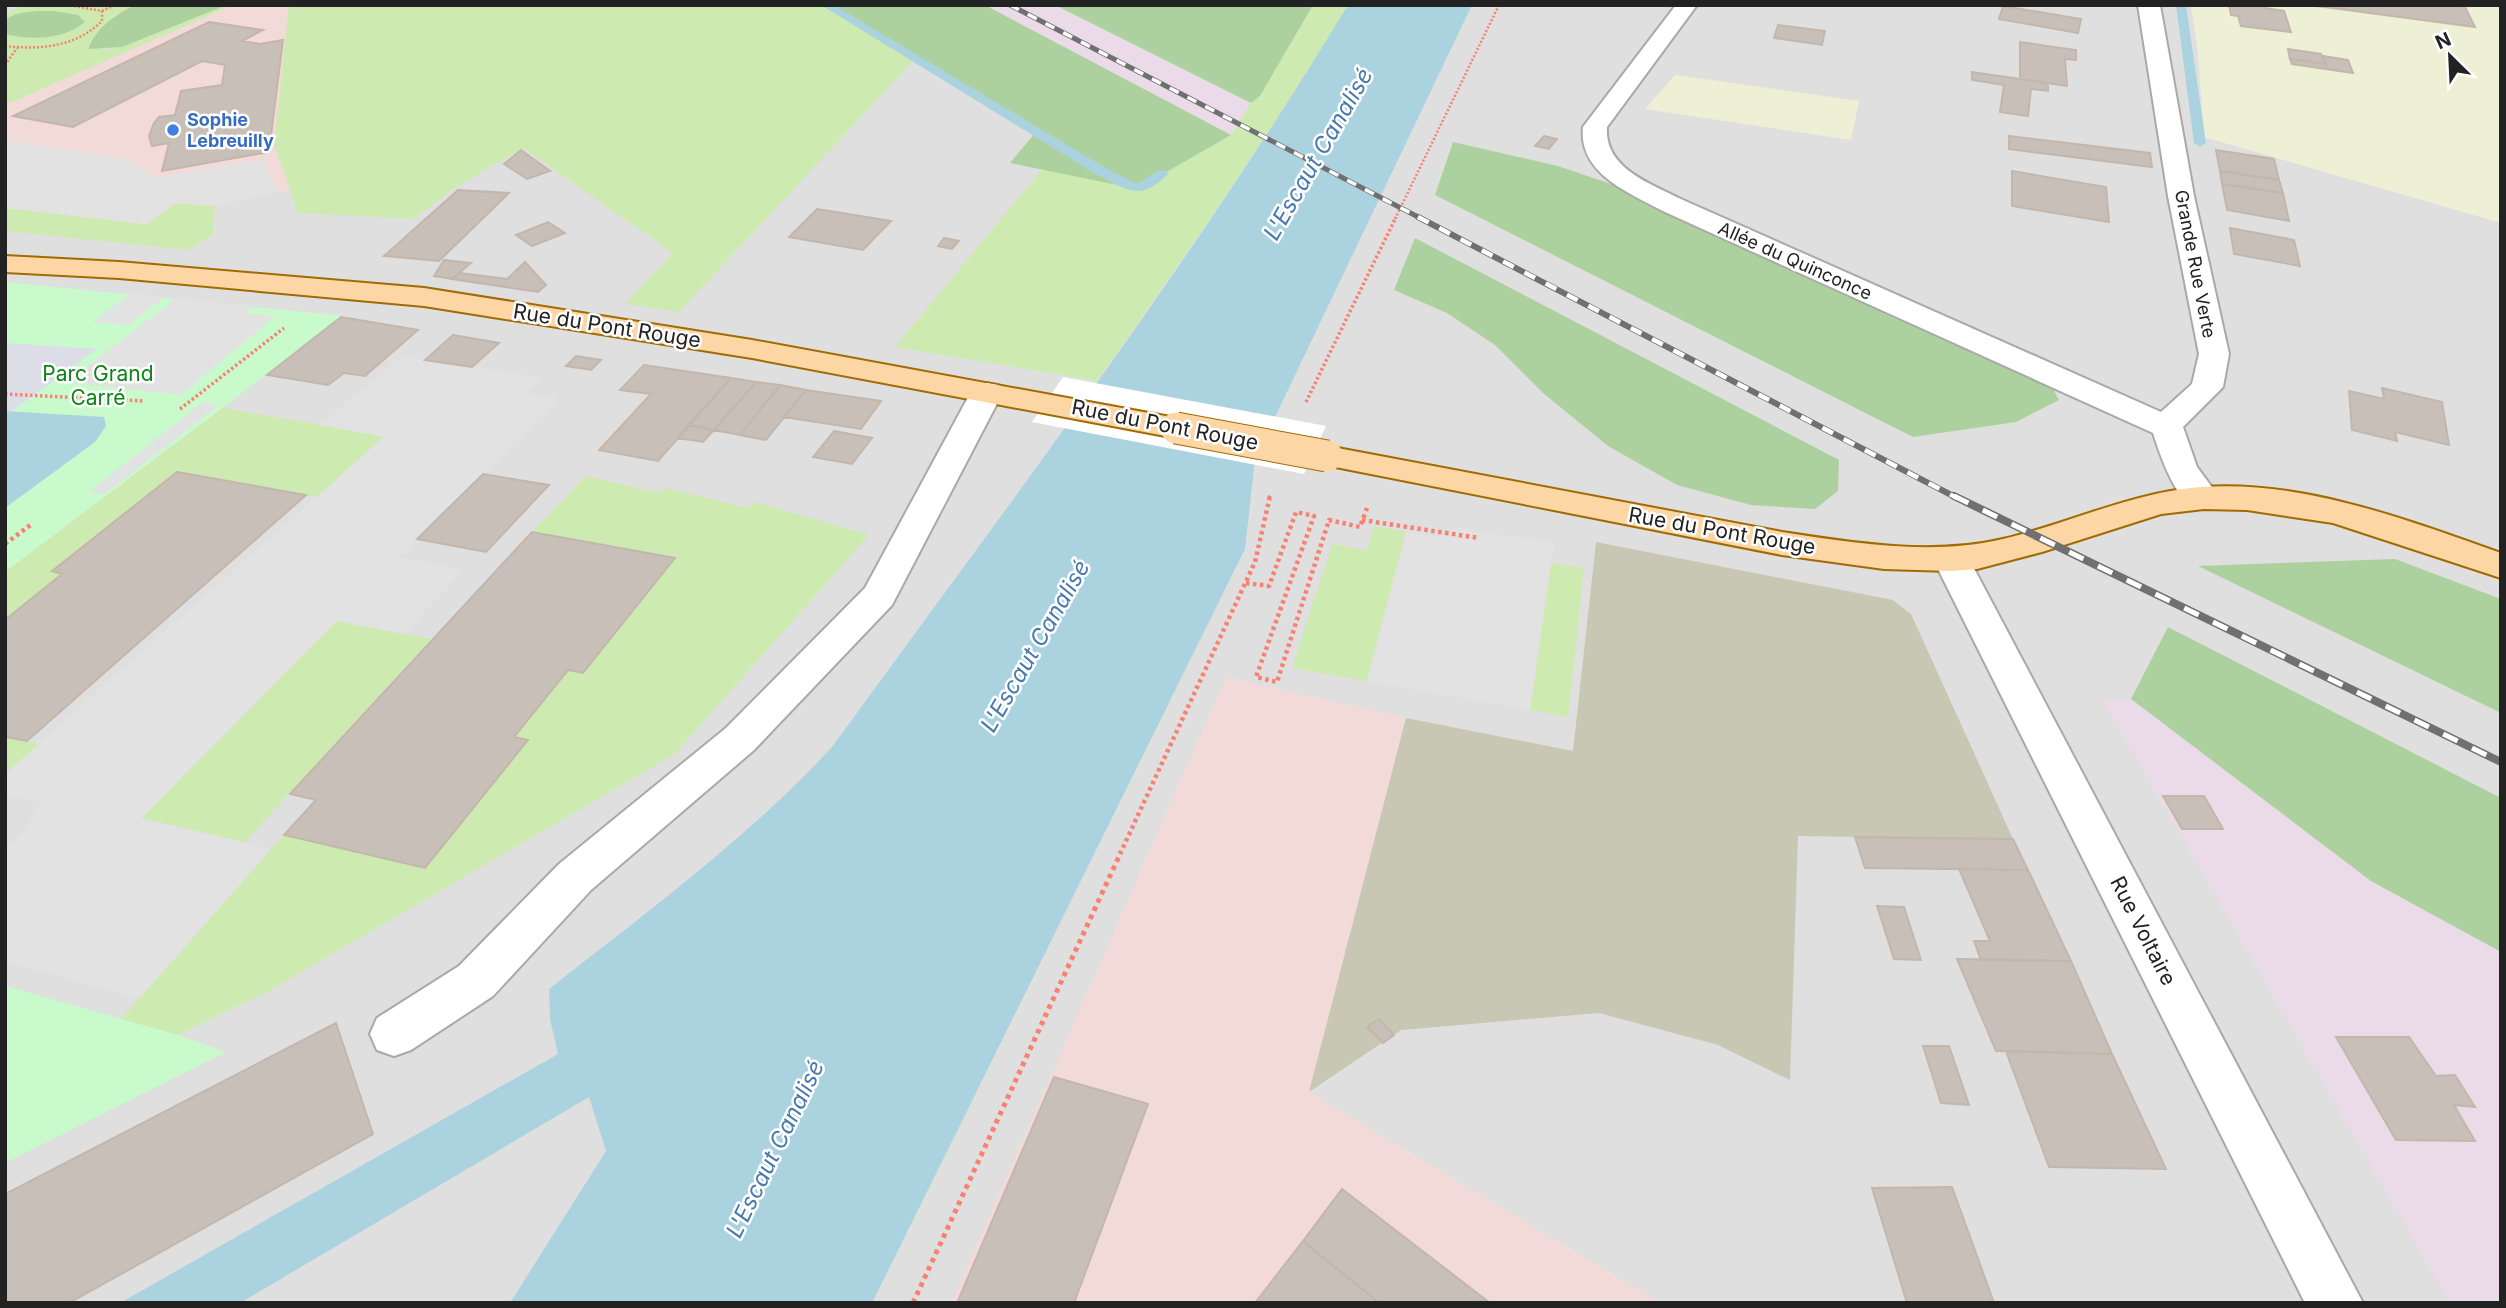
<svg xmlns="http://www.w3.org/2000/svg" width="2506" height="1308" font-family="Inter,sans-serif">
<style>
.residential{fill:#e0dfdf}
.commercial{fill:#f2dad9}
.industrial{fill:#ebdbe8}
.construction{fill:#c7c7b4}
.farmland{fill:#eef0d5}
.grass{fill:#cdebb0}
.forest{fill:#add19e}
.park{fill:#c8facc}
.parking{fill:#e2e2e2}
.plaza{fill:#dddde8}
.water{fill:#aad3df}
.pier{fill:#fff}
.lines{fill:none;stroke-linecap:round;stroke-linejoin:round}
.stream{fill:#aad3df;fill-rule:evenodd}
.building{fill:#c7bfb8;stroke:#c4b6ab;stroke-width:2}
.minor-casing{stroke:#a9a9a9;stroke-width:4}
.major-casing{stroke:#a06b00;stroke-width:4}
.path-far3{stroke:#fa8072;stroke-width:2.5;stroke-dasharray:2 2;stroke-linecap:butt}
.path-far2{stroke:#fa8072;stroke-width:3.5;stroke-dasharray:2.5 2.5;stroke-linecap:butt}
.path-far1{stroke:#fa8072;stroke-width:4.5;stroke-dasharray:3.5 3.5;stroke-linecap:butt}
.path{stroke:#fa8072;stroke-width:5;stroke-dasharray:4.5 4.5;stroke-linecap:butt}
.minor{fill:#fff;fill-rule:evenodd}
.major{fill:#fcd6a4;fill-rule:evenodd}
.rail-far2-casing{stroke:#707070;stroke-width:5}
.rail-far1-casing{stroke:#707070;stroke-width:6}
.rail-casing{stroke:#707070;stroke-width:8}
.rail-far2{stroke:#fff;stroke-width:3.5;stroke-dasharray:10;stroke-linecap:butt}
.rail-far1{stroke:#fff;stroke-width:4.5;stroke-dasharray:12;stroke-linecap:butt}
.rail{stroke:#fff;stroke-width:5;stroke-dasharray:16;stroke-linecap:butt}
.major-bridge-casing{stroke:#a06b00;stroke-width:33;stroke-linecap:butt}
.major-bridge{stroke:#fcd6a4;stroke-width:31}
.shop-dot{fill:#3f7fe0;stroke:#fff;stroke-width:2.5}
.labels{text-anchor:middle;stroke-width:5;stroke-linejoin:round;paint-order:stroke}
.far-shop-label{font-size:18px;font-weight:bold;fill:#366cbe;stroke:#fff;text-anchor:start}
.far-street-label{font-size:18px;fill:#222;stroke:#fff}
.street-label{font-size:21px;fill:#222;stroke:#fff}
.park-label{font-size:21px;fill:#0c8416;stroke:#fff}
.water-label{font-size:23px;font-style:italic;fill:#4a7aab;stroke:#fff}
</style>
<rect width="100%" height="100%" fill="#f2efe9"/>
<path class="residential" d="M5 5H2501V1303H5Z"/>
<path class="commercial" d="M233 5H289L274 144 289 190 215 206 213 234 5 231V105Z
M1226 677 1406 718 1309 1092 1661 1303H951Z"/>
<path class="industrial" d="M985 5H1055L1251 103 1231 135Z
M2131 699 2371 881 2501 952V1303H2450L2103 700Z"/>
<path class="construction" d="M1596 542 1893 600 1911 614 2013 839 1798 836 1790 1080 1718 1045 1599 1013 1401 1030 1309 1092 1406 718 1573 751Z"/>
<path class="farmland" d="M2191 5H2501V223L2204 137 2198 53Z
M1675 75 1859 101 1851 140 1645 109Z"/>
<path class="grass" d="M24 5H135L112 17 102 50 122 47 227 5H233L5 105V34L26 38 76 30 9 17 5 20V14Z
M289 5H826L915 59 679 312 625 304 673 253 523 148 456 187 414 219 298 213 274 144Z
M1313 5H1348C1270 135 1184 257 1097 381L895 347 1043 168 1137 189 1231 135 1251 103 1260 96Z
M176 203 215 206 213 234 189 250 5 231V208L146 224Z
M223 408 385 436 317 497 177 472 53 571 62 574 5 620V572Z
M586 476 660 493 664 488 748 508 755 502 869 535 675 754 269 991 178 1035 136 1025 5 1088V986L120 1020 284 835 425 868 528 740 514 737 568 670 583 673 675 559 532 532Z
M1374 526 1406 532 1367 681 1292 668 1332 544 1367 550Z
M1551 563 1584 568 1568 717 1530 710Z
M337 621 431 639 245 842 140 819Z
M5 737 39 744 5 774Z"/>
<path class="forest" d="M134 5H227L122 47 88 49C97 27 114 16 134 5Z
M826 5H985L1231 135 1137 189 1010 163 1036 132Z
M1055 5H1313L1260 96 1251 103Z
M54 11 78 15 85 22C66 39 30 41 5 34V20C19 10 37 11 54 11Z
M1453 142 1558 166 1617 186 2051 385 2059 400 2016 422 1913 437 1435 195Z
M1415 238 1839 460 1838 491 1815 509 1751 505 1677 485 1608 446 1543 393 1495 345 1447 313 1394 290Z
M2395 559 2501 599V713L2198 566Z
M2168 627 2501 798V952L2371 881 2131 699Z"/>
<path class="park" d="M5 282 344 316 5 572Z
M5 986 178 1035 226 1052 5 1163Z"/>
<path class="parking" d="M5 140 131 160 154 178 264 159 278 192 215 206 176 203 146 224 5 208Z
M132 293 165 297 128 325 93 322Z
M177 298 253 306 245 313 275 316 181 395 67 382Z
M403 356 542 378 526 394 558 399 399 557 463 570 403 634 337 621 141 818 271 849 139 999 5 961V849L27 829 40 803 5 795V774L384 437 320 425Z
M203 402 219 405 105 494 89 492Z
M1451 527 1554 543 1530 710 1367 681 1406 532 1449 538Z"/>
<path class="plaza" d="M5 343 97 349 12 411H5Z"/>
<path class="water" d="M1348 5H1472L1255 459 1245 549 872 1303H510L606 1151 589 1097 240 1303H120L558 1054 550 1019 549 989C647 912 747 839 832 747 1009 504 1192 263 1348 5Z
M5 411 104 417 106 426 95 442 5 508Z"/>
<path class="pier" d="M1063 377 1326 426 1304 474 1032 422Z"/>
<g class="lines">
<path class="stream" d="M821 5H834L1104 167 1137 184 1157 171H1167L1168 174C1139 204 1125 188 1094 173Z
M2176 5H2186L2206 143 2200 147 2194 143Z"/>
</g>
<path class="building" d="M2229 5H2265V8L2284 11 2291 32 2241 26 2238 16 2231 15Z
M2309 5H2464L2475 27Z
M2003 6 2081 19 2078 33 1999 19Z
M209 22 263 30 242 41 260 44 283 40 269 152 162 171 169 143 152 146 149 136 154 123 159 117 175 115 181 91 222 85 225 65 202 61 73 127 13 116Z
M1778 25 1825 31 1822 45 1774 38Z
M2020 42 2076 50V60L2065 59 2067 86 2020 79Z
M2288 49 2321 54 2326 64 2290 59Z
M2323 56 2348 60 2353 73 2292 64 2290 59 2326 64Z
M1972 72 2048 83V91L2031 89 2028 116 2000 112 2004 85 1972 80Z
M1544 136 1557 139 1549 149 1535 146Z
M2009 136 2150 153 2152 167 2009 149Z
M521 150 550 171 527 179 504 164Z
M2216 150 2274 159 2279 180 2220 171Z
M2012 171 2106 187 2109 222 2012 206Z
M2220 171 2279 180 2283 193 2222 184Z
M2222 184 2283 193 2289 221 2227 210Z
M458 190 509 193 439 261 384 256Z
M817 209 891 221 863 250 789 237Z
M548 222 565 233 532 246 516 235Z
M2230 228 2294 240 2300 266 2234 254Z
M944 238 959 241 952 249 938 246Z
M444 260 471 263 452 279 434 276Z
M525 262 546 285 538 292 452 279 460 273 507 279Z
M341 317 418 330 365 376 344 373 328 385 267 375Z
M453 335 499 343 472 367 425 360Z
M576 356 601 360 591 370 566 366Z
M644 365 731 378 658 461 599 450 651 394 620 390Z
M731 378 756 382 714 430 688 425Z
M756 382 780 385 740 435 714 430Z
M780 385 806 390 766 440 740 435Z
M2382 388 2442 402 2449 445 2395 432 2397 441 2352 430 2349 391 2384 399Z
M806 390 881 401 861 429 784 417Z
M688 425 714 430 703 442 678 438Z
M834 431 872 438 852 464 813 457Z
M177 472 306 495 27 741 5 737V620L62 574 52 571Z
M483 474 549 485 486 552 417 539Z
M532 532 675 558 583 673 568 670 514 737 528 740 425 868 284 835 316 800 290 794Z
M2163 796H2204L2223 829H2182Z
M1855 837 2013 839 2028 870 1865 868Z
M1959 869 2028 870 2071 961 1981 960 1974 941H1990Z
M1877 906 1904 907 1921 960 1894 959Z
M1957 959 2071 961 2112 1054 1996 1051Z
M1379 1019 1394 1035 1383 1043 1367 1027Z
M336 1023 373 1134 69 1303H5V1194Z
M2336 1037H2409L2436 1076 2455 1075 2475 1107 2454 1105 2475 1141 2396 1140Z
M1923 1046H1949L1969 1105 1941 1103Z
M2006 1051 2112 1054 2166 1169 2049 1167Z
M1054 1077 1148 1104 1074 1303H957Z
M1952 1187 1994 1303H1907L1872 1188Z
M1342 1189 1490 1303H1379L1303 1241Z
M1303 1241 1379 1303H1255Z"/>
<g class="lines">
<g class="minor-casing">
<path id="minor" d="M1676 5H1697L1607 127C1604 169 1652 184 1683 200L2161 412 2192 384 2199 354 2168 196 2138 5H2160L2194 196 2229 354 2223 387 2183 427 2197 467 2220 498 2215 506C2207 508 2201 510 2193 506 2174 497 2159 452 2153 433L1665 212C1630 193 1578 174 1583 127Z
M987 383 998 385 1003 392 892 605 754 750 591 890 493 996 411 1050 394 1056 377 1050 370 1034 377 1018 459 966 559 864 726 728 865 588 971 392 976 385Z
M1951 547 1964 550 1969 559 2363 1303H2305L1933 559 1938 550Z"/>
</g>
<g class="major-casing">
<path id="major" d="M5 256 119 262 424 288 752 340 1176 418 1187 421 1192 428 1187 435 1176 438 752 358 424 306 119 278 5 272Z
M1327 446 1782 532C1854 543 1931 556 2003 539 2071 523 2132 492 2202 487 2304 480 2407 520 2501 553V578L2333 523 2247 510 2204 509 2161 514 2042 552 1977 569 1951 571 1884 569 1782 555 1315 463 1310 456 1315 449Z"/>
</g>
<path class="path-far3" d="M102 11 115 5
M5 46C40 50 76 47 102 21V11L68 5
M5 65 17 48
M1395 219 1499 5"/>
<path class="path-far2" d="M5 394 143 401
M1306 402 1396 217
M180 409 284 328
M1269 498 1270 495"/>
<path class="path-far1" d="M1362 520 1479 538
M5 544 33 523
M1246 583 1269 586 1296 512 1314 516 1256 677 1277 682 1329 520 1360 527 1367 508
M1120 854 1255 562 1270 496"/>
<path class="path" d="M913 1303 1121 852"/>
<use href="#minor" class="minor"/>
<use href="#major" class="major"/>
<g class="rail-far2-casing">
<path id="rail-far2" d="M1010 5 1422 219"/>
</g>
<g class="rail-far1-casing">
<path id="rail-far1" d="M1418 217 1957 498"/>
</g>
<g class="rail-casing">
<path id="rail" d="M1954 496 2501 762"/>
</g>
<use href="#rail-far2" class="rail-far2"/>
<use href="#rail-far1" class="rail-far1"/>
<use href="#rail" class="rail"/>
<g class="major-bridge-casing">
<path id="major-bridge" d="M1176 428 1327 456"/>
</g>
<use href="#major-bridge" class="major-bridge"/>
</g>
<circle class="shop-dot" cx="173" cy="130" r="7"/>
<g class="labels">
<g class="far-shop-label">
<text x="187" y="126">Sophie<tspan x="187" dy="21">Lebreuilly</tspan></text>
</g>
<g class="far-street-label">
<text transform="translate(1795 261) rotate(24)" y="6">Allée du Quinconce</text>
<text transform="translate(2195 264) rotate(79)" y="6">Grande Rue Verte</text>
</g>
<g class="street-label">
<text transform="translate(607 326) rotate(9)" y="7">Rue du Pont Rouge</text>
<text transform="translate(1165 425) rotate(11)" y="7">Rue du Pont Rouge</text>
<text transform="translate(1722 531) rotate(10)" y="7">Rue du Pont Rouge</text>
<text transform="translate(2143 931) rotate(63)" y="7">Rue Voltaire</text>
</g>
<g class="park-label">
<text x="98" y="381">Parc Grand<tspan x="98" dy="24">Carré</tspan></text>
</g>
<g class="water-label">
<text transform="translate(1318 154) rotate(-60)" y="8">L'Escaut Canalisé</text>
<text transform="translate(1035 646) rotate(-60)" y="8">L'Escaut Canalisé</text>
<text transform="translate(775 1149) rotate(-64)" y="8">L'Escaut Canalisé</text>
</g>
</g>
<rect width="2506" height="1308" fill="none" stroke="#222222" stroke-width="14"/>
<g transform="translate(2450 56) rotate(336)" stroke="#ffffff" stroke-width="5" paint-order="stroke">
<path d="M0-5L12 26L0 18L-12 26Z" fill="#222222"/>
<text y="-10" font-size="19" font-weight="bold" text-anchor="middle" fill="#222222">N</text>
</g>
</svg>
